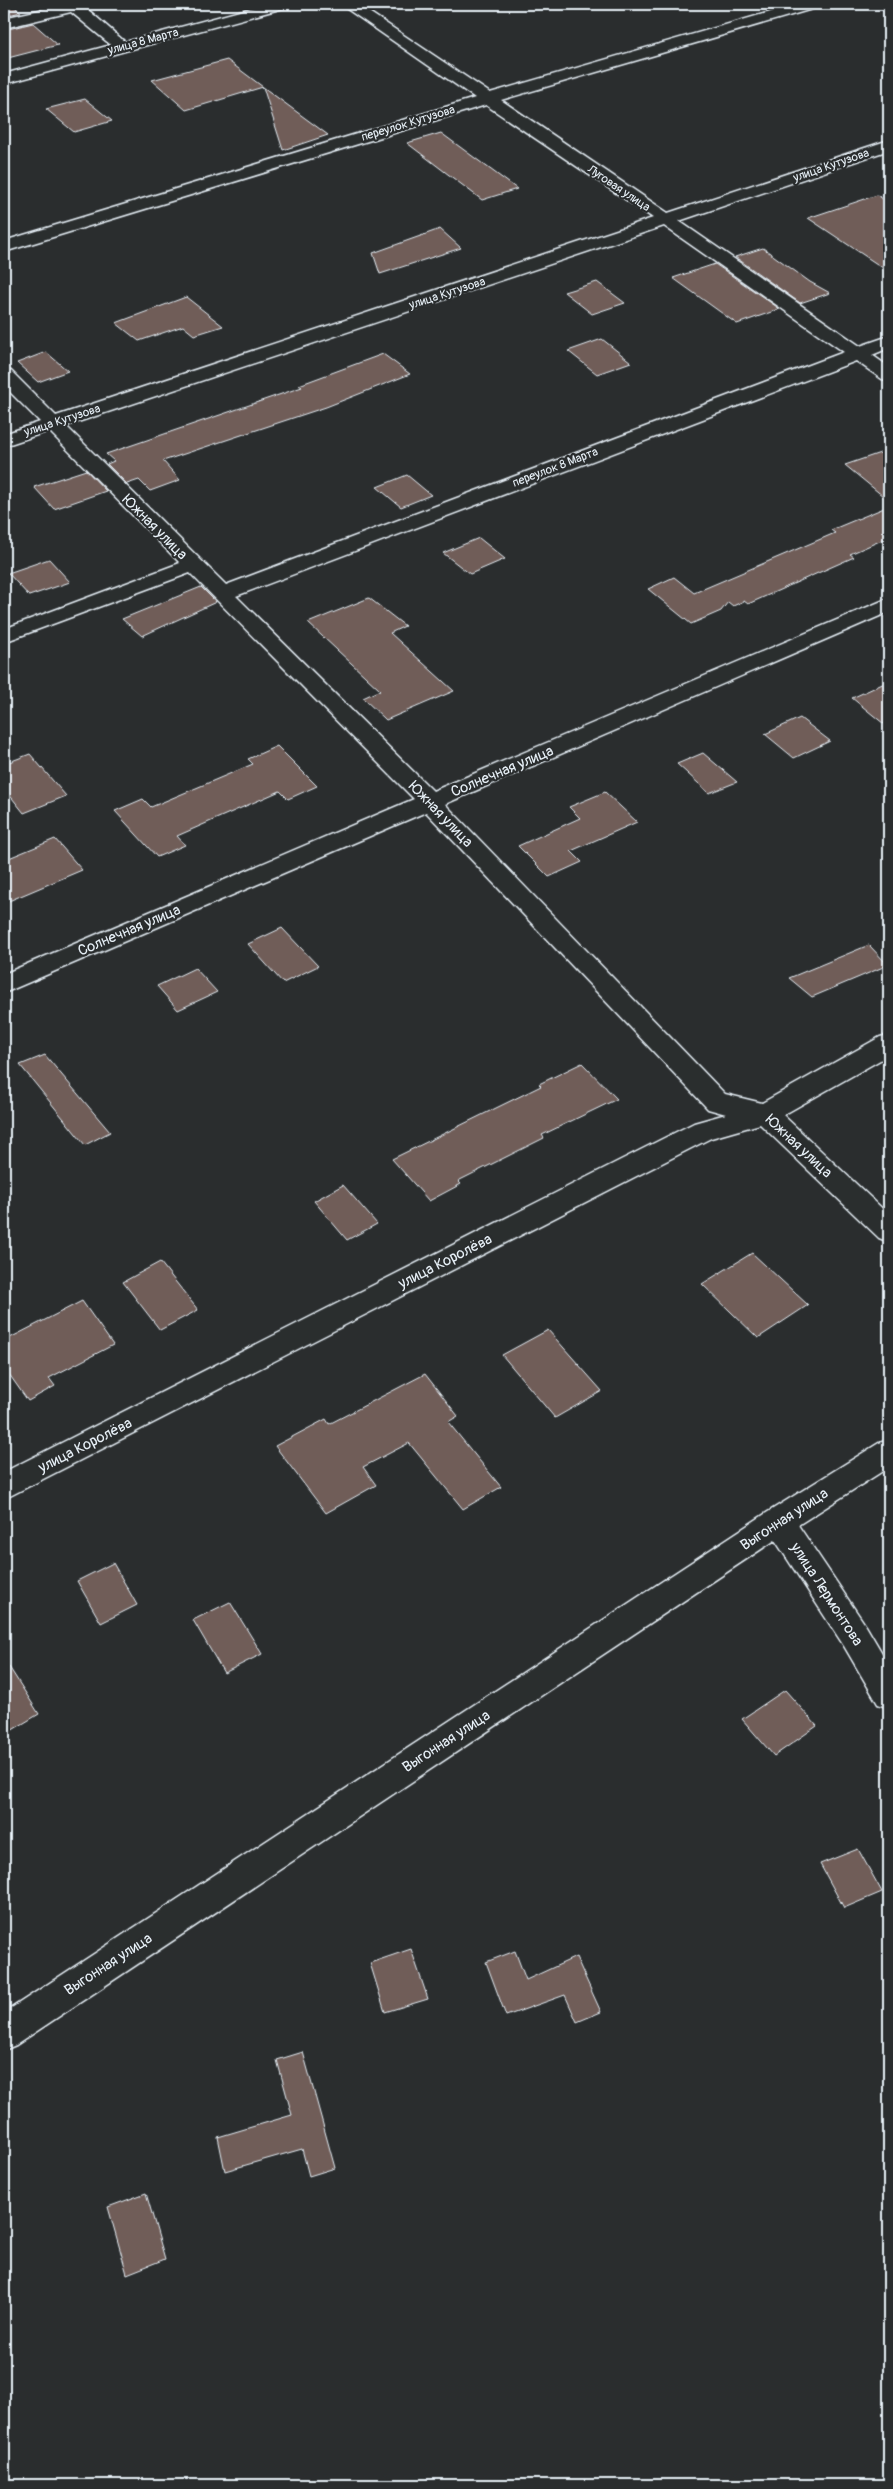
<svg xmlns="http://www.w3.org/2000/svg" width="893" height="2489" font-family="Pangolin,sans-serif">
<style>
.building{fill:#705d59;stroke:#e8f1f8}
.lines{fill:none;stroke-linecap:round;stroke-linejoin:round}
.minor-casing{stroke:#e8f1f8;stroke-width:3}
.minor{fill:#2a2d2e;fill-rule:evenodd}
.labels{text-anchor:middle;stroke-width:4.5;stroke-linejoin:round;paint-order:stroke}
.far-street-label{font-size:12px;fill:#e8f1f8;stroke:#2a2d2e}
.street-label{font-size:15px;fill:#e8f1f8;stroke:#2a2d2e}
</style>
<rect width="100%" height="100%" fill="#2a2d2e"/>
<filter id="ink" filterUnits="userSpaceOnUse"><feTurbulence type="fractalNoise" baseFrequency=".02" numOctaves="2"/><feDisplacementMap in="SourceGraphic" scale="10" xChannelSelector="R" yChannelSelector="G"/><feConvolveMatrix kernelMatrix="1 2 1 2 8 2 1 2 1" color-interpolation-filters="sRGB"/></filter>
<g filter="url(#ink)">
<path class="building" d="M4 4H11L21 12 4 16Z
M33 23 58 45 4 59V30Z
M227 60 263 87 328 135 283 150 263 87 186 110 152 80Z
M85 99 112 121 74 132 46 109Z
M441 133 517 189 482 200 407 143Z
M877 195 889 203V272L808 218Z
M440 229 461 248 380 274 373 253Z
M763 248 810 282 830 293 800 303 735 257Z
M715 264 780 309 737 324 673 278Z
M597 282 625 303 592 314 564 292Z
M186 297 223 326 194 335 183 326 139 341 116 323Z
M602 339 631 362 597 374 568 351Z
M46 352 68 371 38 382 17 363Z
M383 354 410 374 326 407 163 461 180 480 150 491 139 480 127 484 107 464 114 461 106 454 302 387 299 385Z
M889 450V501L845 465Z
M86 470 106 491 54 509 34 487Z
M407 475 431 495 401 507 377 487Z
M889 506V537L850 554 854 557 748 604 744 601 733 606 728 602 721 611 691 624 648 589 674 577 694 593 835 533 831 530Z
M479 538 505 559 470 574 443 553Z
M49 559 70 582 29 596 8 573Z
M201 587 216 602 142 636 122 619Z
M369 598 405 626 390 633 454 691 386 720 363 698 380 690 308 623Z
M889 681V728L852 698Z
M800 718 830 741 794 758 765 734Z
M277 746 317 786 288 799 280 791 177 836 185 845 157 857 115 811 143 799 151 807 253 764 248 759Z
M703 753 737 782 709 793 677 764Z
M30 754 66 796 24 813 4 788V764Z
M605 792 637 822 571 851 582 862 549 877 518 846 580 818 569 807Z
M55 839 82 870 4 903V860Z
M282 928 318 966 283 983 248 944Z
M869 945 888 965 812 997 789 978Z
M195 968 217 992 178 1010 157 986Z
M45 1055 110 1132 85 1145 20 1065Z
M582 1063 617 1099 542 1135 544 1138 458 1181 461 1184 429 1201 392 1159 541 1086 539 1084Z
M343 1185 377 1224 347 1240 314 1201Z
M752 1253 808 1305 758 1338 702 1284Z
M160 1262 198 1310 160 1330 123 1282Z
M82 1301 113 1345 49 1378 55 1386 28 1401 4 1367V1341Z
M548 1330 602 1391 555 1418 502 1355Z
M425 1374 458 1416 448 1422 501 1487 463 1509 409 1443 363 1467 376 1485 326 1513 275 1446 326 1419 329 1424Z
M113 1563 137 1605 101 1623 77 1581Z
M230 1602 262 1654 224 1673 193 1620Z
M4 1659 39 1714 4 1735Z
M785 1690 817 1726 774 1756 742 1719Z
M858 1849 882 1892 844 1908 820 1864Z
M411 1949 428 1999 385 2012 370 1963Z
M515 1951 526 1980 576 1957 601 2012 577 2022 565 1995 506 2016 486 1962Z
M303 2052 335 2168 309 2176 302 2149 225 2171 218 2137 292 2115 277 2060Z
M146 2193 165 2259 127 2274 108 2207Z"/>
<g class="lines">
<g class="minor-casing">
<path id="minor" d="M66 4H91L86 8 125 42 266 4H290L287 7 4 84V74L111 45 71 12 4 28V18Z
M340 4H357L490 93 798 4H821L819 7 501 100 668 213 889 140V150L679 221 860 346 889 336V348L872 355 889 367V381L882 379 856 361 236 596 433 791 889 598V612L445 804 725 1094 762 1103 880 1037 889 1035V1055L783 1115 889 1215V1242L879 1238 760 1124 711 1138 4 1499V1472L694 1123 726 1114 708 1109 426 812 4 993V974L414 799 190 573 4 642V629L180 563 49 431 4 446V434L40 422 4 386V369L11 371 56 416 653 218 486 105 4 252V241L475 98ZM664 226 844 352 226 585 66 426Z
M889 1440V1467L798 1525 866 1626 889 1665V1708L878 1704 844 1646 775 1540 16 2045 4 2050V2013L768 1512 879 1443Z"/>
</g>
<use href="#minor" class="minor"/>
</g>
</g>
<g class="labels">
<g class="far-street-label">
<text transform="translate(143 41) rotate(-15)" y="4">улица 8 Марта</text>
<text transform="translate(408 123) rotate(-17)" y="4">переулок Кутузова</text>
<text transform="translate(831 165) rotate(-19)" y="4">улица Кутузова</text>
<text transform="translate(619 188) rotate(34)" y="4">Луговая улица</text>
<text transform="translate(447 293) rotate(-18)" y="4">улица Кутузова</text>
<text transform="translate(62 420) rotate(-18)" y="4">улица Кутузова</text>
<text transform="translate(555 467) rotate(-21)" y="4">переулок 8 Марта</text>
</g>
<g class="street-label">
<text transform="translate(155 527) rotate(45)" y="5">Южная улица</text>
<text transform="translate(502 771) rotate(-23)" y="5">Солнечная улица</text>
<text transform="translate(441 814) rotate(46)" y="5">Южная улица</text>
<text transform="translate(129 930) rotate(-23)" y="5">Солнечная улица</text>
<text transform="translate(799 1146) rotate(43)" y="5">Южная улица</text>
<text transform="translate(445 1261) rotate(-27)" y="5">улица Королёва</text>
<text transform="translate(85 1445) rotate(-27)" y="5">улица Королёва</text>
<text transform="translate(784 1519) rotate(-33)" y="5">Выгонная улица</text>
<text transform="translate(827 1594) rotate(57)" y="5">улица Лермонтова</text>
<text transform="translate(446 1741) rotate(-33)" y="5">Выгонная улица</text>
<text transform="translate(108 1964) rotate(-33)" y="5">Выгонная улица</text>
</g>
</g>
<rect width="893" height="2489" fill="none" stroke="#2a2d2e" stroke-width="20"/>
<rect x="10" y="10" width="873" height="2469" fill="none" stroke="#e8f1f8" stroke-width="2" filter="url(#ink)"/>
</svg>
